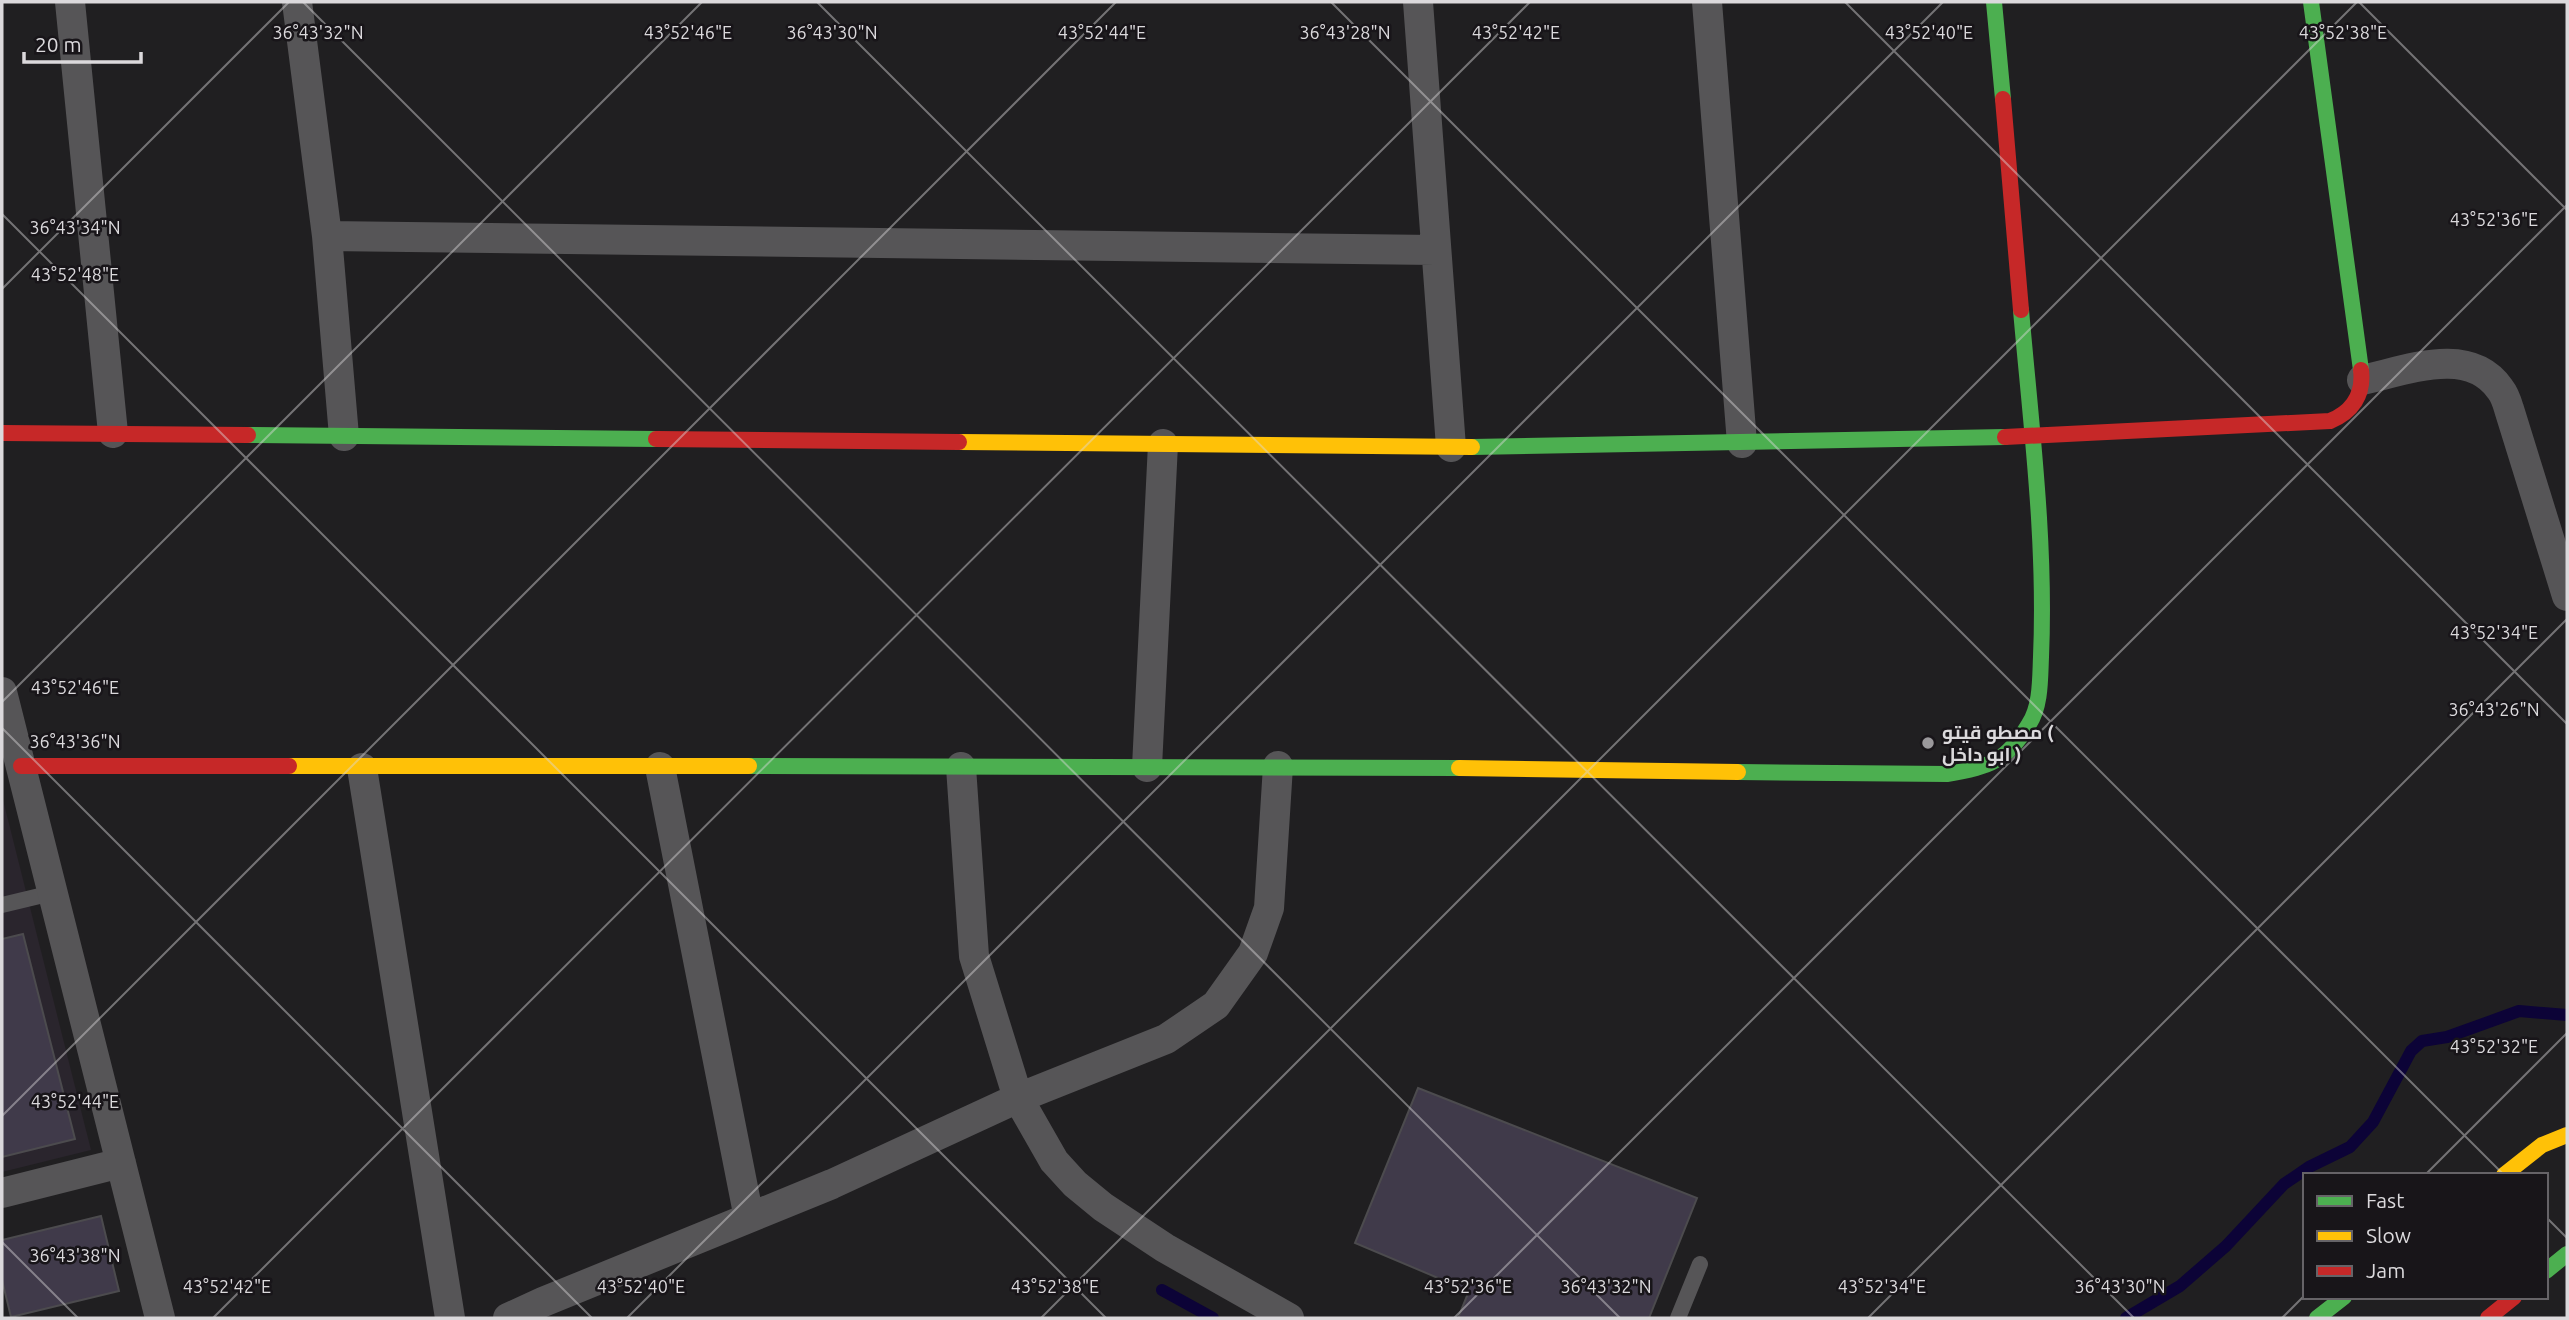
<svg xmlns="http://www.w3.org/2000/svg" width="2569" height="1320" font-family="Ubuntu,Cairo,sans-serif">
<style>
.built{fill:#2a252d}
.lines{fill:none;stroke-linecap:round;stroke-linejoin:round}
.stream{stroke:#0c0337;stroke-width:12}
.building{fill:#403a4a;stroke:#4c4b4e;stroke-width:2}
.lane{stroke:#565557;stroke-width:16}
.street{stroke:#565557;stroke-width:30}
.fast{stroke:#4caf50;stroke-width:16}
.slow{stroke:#ffc107;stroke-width:16}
.jam{stroke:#c62828;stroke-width:16}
.ticks{fill:none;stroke:#dbd9dc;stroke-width:2;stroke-opacity:0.45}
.poi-dot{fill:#9a989b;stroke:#181519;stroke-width:2.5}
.labels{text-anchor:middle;stroke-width:5;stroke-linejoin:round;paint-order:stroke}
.poi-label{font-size:19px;font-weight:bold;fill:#dbd9dc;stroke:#181519;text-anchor:start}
.ticks-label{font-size:18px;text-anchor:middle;fill:#dbd9dc;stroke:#181519;stroke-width:5;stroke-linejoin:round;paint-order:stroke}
</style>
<rect width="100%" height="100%" fill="#201f21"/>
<path class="built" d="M2 796 91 1150 2 1172Z"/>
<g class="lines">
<path class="stream" d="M1162 1290 1213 1318
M2126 1318 2180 1286 2226 1246 2284 1184 2309 1167 2350 1147 2373 1122 2411 1051 2422 1041 2447 1037 2519 1011 2567 1015"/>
</g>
<path class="building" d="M23 934 75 1139 2 1157V939Z
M1418 1088 1697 1198 1649 1318H1458L1469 1291 1355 1243Z
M101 1216 119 1291 11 1317 2 1280V1240Z"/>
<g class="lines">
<path class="lane" d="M2 905 52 893
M1678 1318 1700 1264"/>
<path class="street" d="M70 2 113 433
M297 2 327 236 344 436
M1418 2 1451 447
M1707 2 1742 443
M327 236 1435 250
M2362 380C2405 371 2469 344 2500 389 2504 394 2507 402 2509 409L2567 596
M2 692 160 1318
M660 767 749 1218
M961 767 974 956 1018 1098 1054 1161 1075 1184 1103 1207 1165 1248 1289 1318
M1147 767 1163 444
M362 768 450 1318
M2 1193 121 1163
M508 1318 543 1302 832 1184 1018 1098 1166 1039 1216 1005 1253 953 1269 908 1278 766"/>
<path class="fast" d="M1994 2 2003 99
M2311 2 2361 370
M248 435 656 439
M1472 447 2005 437
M749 766 1459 768
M1738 772 1947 774C1988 768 2007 761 2029 724 2041 706 2040 678 2041 657 2046 541 2031 425 2021 310
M2546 1271 2567 1254
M2317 1318 2344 1297"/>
<path class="slow" d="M959 442 1472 447
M289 766H749
M1459 768 1738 772
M2504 1175 2542 1145 2567 1135"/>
<path class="jam" d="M2003 99 2021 310
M2 433 248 435
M2005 437 2330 421C2352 412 2364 395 2361 370
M656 439 959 442
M21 766H289
M2488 1318 2514 1297"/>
</g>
<path class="ticks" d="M303 2 1620 1318M817 2 2134 1318M1331 2 2504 1175M1845 2 2567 724M2359 2 2567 210M2 214 1106 1318M2 289 289 2M2 702 702 2M2 728 592 1318M2 1116 1116 2M2425 1175 2567 1033M2546 1217 2567 1238M2 1242 78 1318M213 1318 1530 2M627 1318 1943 2M1041 1318 2357 2M1454 1318 2567 205M1868 1318 2567 619M2282 1318 2305 1295"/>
<circle class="poi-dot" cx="1928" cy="743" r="7"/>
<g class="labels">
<g class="poi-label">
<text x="1942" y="739">مصطو قيتو (<tspan x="1942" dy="22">ابو داخل )</tspan></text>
</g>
</g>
<g class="ticks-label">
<text x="318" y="39">36°43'32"N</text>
<text x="688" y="39">43°52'46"E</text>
<text x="832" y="39">36°43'30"N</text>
<text x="1102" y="39">43°52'44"E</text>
<text x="1345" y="39">36°43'28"N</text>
<text x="1516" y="39">43°52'42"E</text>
<text x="1929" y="39">43°52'40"E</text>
<text x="2343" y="39">43°52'38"E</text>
<text x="2494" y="226">43°52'36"E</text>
<text x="75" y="234">36°43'34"N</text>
<text x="75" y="281">43°52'48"E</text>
<text x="2494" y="639">43°52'34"E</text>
<text x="75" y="694">43°52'46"E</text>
<text x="2494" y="716">36°43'26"N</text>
<text x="75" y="748">36°43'36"N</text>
<text x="2494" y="1053">43°52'32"E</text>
<text x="75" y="1108">43°52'44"E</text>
<text x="75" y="1262">36°43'38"N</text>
<text x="227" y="1293">43°52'42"E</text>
<text x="641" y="1293">43°52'40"E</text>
<text x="1055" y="1293">43°52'38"E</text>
<text x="1468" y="1293">43°52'36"E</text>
<text x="1882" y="1293">43°52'34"E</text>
<text x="1606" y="1293">36°43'32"N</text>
<text x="2120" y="1293">36°43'30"N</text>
</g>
<rect width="2569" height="1320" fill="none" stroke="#dbd9dc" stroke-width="7"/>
<rect x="2303" y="1173" width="245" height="126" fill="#181519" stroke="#666367" stroke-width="2"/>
<rect x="2317" y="1196" width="35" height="10" fill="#4caf50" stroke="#666367" stroke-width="2"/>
<text x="2366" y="1208" font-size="21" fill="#dbd9dc">Fast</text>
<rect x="2317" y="1231" width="35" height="10" fill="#ffc107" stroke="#666367" stroke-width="2"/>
<text x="2366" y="1243" font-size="21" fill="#dbd9dc">Slow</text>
<rect x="2317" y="1266" width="35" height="10" fill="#c62828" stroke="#666367" stroke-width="2"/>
<text x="2366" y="1278" font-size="21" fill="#dbd9dc">Jam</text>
<path d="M24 52v10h117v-10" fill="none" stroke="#dbd9dc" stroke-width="3.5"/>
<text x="35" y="52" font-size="21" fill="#dbd9dc" stroke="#181519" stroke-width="5" paint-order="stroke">20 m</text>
</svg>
